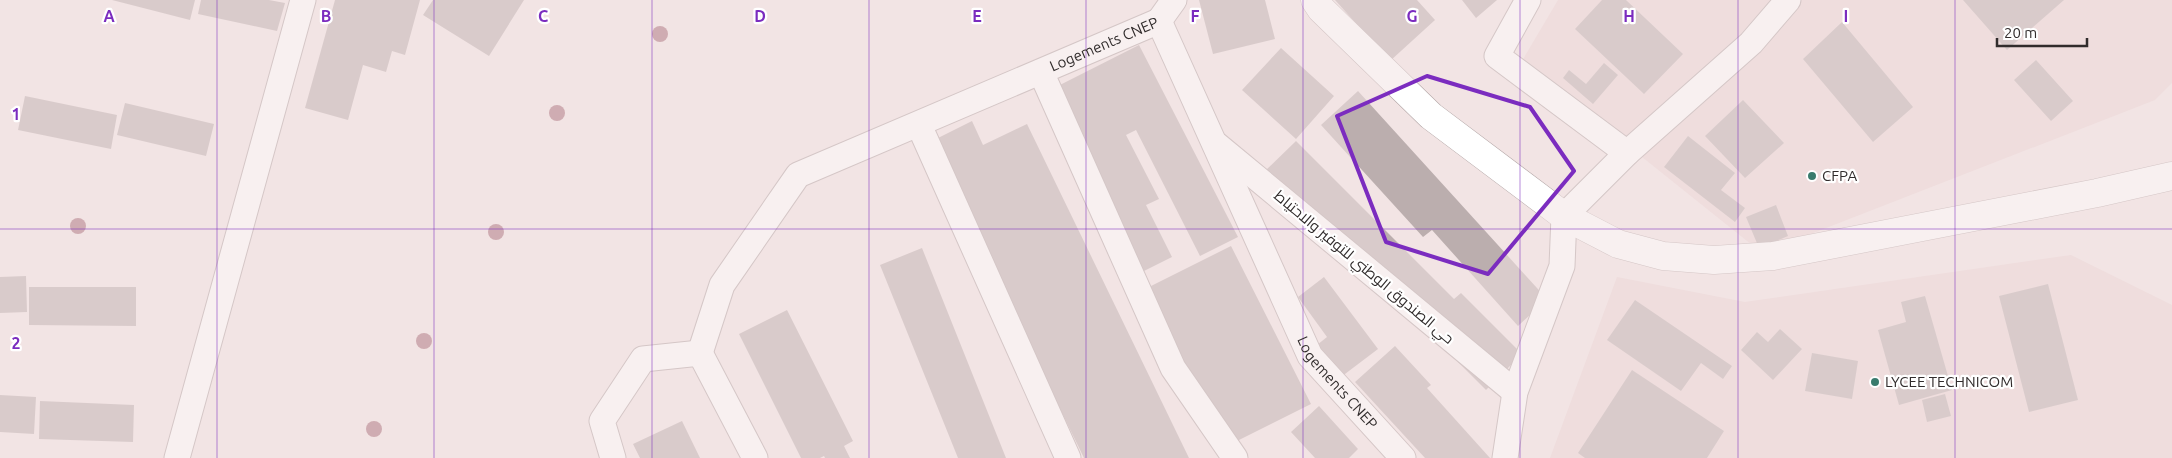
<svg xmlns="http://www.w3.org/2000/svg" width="2172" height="458" font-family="Ubuntu,Cairo,sans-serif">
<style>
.built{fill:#ead5d5}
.building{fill:#bbaeae}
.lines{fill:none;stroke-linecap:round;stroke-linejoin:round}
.street-casing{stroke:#b1a4a4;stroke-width:27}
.secondary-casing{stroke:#b1a4a4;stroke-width:29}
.street{stroke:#fff;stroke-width:25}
.secondary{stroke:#fff;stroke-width:28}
.tree{fill:#a56975}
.marked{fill:none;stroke:#7b2cbf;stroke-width:4;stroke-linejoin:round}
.grid{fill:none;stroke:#7b2cbf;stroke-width:1;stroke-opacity:0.55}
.poi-dot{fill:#397b6d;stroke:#fff;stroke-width:2}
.labels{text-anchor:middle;stroke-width:4.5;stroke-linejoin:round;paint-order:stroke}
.street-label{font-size:15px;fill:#312c2c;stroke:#fff}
.poi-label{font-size:15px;fill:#312c2c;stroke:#fff;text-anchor:start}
.grid-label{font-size:16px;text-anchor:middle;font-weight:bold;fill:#7b2cbf;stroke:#fff;stroke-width:4.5;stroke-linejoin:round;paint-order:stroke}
</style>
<rect width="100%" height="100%" fill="#f2e4e4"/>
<path class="built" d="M1558 0H2172V83L2155 100 1762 253 1522 61Z
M2071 255 2172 305V458H1550L1617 277 1745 302Z"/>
<path class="building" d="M112 0H195L190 20Z
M201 0H269L285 3 277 31 198 14Z
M335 0H420L405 55 392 51 386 72 363 65 348 120 305 108Z
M433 0H524L489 56 423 15Z
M1199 0H1265L1275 39 1213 54Z
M1335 0H1417L1435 20 1390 61Z
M1462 0H1497L1476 18Z
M1602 0H1626L1683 54 1644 94 1575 29Z
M1963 0H2064L2007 50Z
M1842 22 1913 107 1873 142 1803 59Z
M1139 45 1238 237 1200 256 1136 130 1126 135 1159 199 1146 205 1172 257 1144 271 1050 90Z
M1281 48 1334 96 1296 139 1242 90Z
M2036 60 2073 101 2051 121 2014 80Z
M1604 63 1618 75 1593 104 1563 78 1569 70 1586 84Z
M1358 91 1547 299 1518 326 1432 230 1423 237 1321 125Z
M25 96 117 115 111 149 18 130Z
M1743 100 1784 143 1745 178 1705 136Z
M125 103 214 124 206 156 117 135Z
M972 121 983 145 1027 124 1189 458H1084L930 142Z
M1688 136 1735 173 1721 190 1745 208 1735 222 1664 167Z
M1296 141 1454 299 1461 293 1522 354 1486 390 1266 170Z
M1776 205 1788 236 1759 248 1746 217Z
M1231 246 1311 404 1225 447 1145 289Z
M922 248 1006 458H958L880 265Z
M26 276 27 312 0 313V277Z
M1324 277 1378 349 1341 377 1317 345 1327 337 1298 297Z
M2048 284 2078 400 2029 412 1999 296Z
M29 287H136V326L29 325Z
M1925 296 1952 390 1899 405 1878 330 1906 322 1901 302Z
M1635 300 1732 366 1723 379 1701 363 1681 391 1607 340Z
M787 310 853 441 844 446 850 458H825L824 456 820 458H801L739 334Z
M1780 329 1802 349 1773 380 1741 350 1757 332 1768 342Z
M1395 346 1431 385 1427 388 1490 458H1425L1355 382Z
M1812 353 1858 361 1852 399 1805 391Z
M1632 370 1724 431 1707 458H1585L1578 453Z
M1945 394 1951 416 1927 422 1922 400Z
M0 395 36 397 34 434 0 432Z
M40 401 134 405 133 442 39 439Z
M1319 406 1358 449 1349 458H1315L1291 432Z
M682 421 700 458H640L633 444Z"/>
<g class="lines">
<g class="street-casing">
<g id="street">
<path id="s1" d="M1159 21 1310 356 1403 458"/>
<path d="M1159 21 1174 0"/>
<path d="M1041 72 1173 368 1235 458"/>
<path d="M919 125 1068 458"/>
<path d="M1217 145 1515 392"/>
<path d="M1627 153 1751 43 1788 0"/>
<path id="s2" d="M700 353 722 285 798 175 1159 21"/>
<path d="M177 458 303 0"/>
<path d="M613 458 602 421 643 359 700 353 755 458"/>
<path d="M1505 458 1515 392 1562 266 1564 216 1627 153 1497 56 1528 0"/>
</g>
</g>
<g class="secondary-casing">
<path id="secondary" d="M1315 0 1321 9 1431 116 1564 216 1618 244 1663 256 1714 260 1773 256 2097 193 2172 176"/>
</g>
<use href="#street" class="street"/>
<use href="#secondary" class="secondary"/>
</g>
<g class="tree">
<circle cx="660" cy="34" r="8"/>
<circle cx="557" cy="113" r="8"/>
<circle cx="78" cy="226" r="8"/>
<circle cx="496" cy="232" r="8"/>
<circle cx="424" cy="341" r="8"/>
<circle cx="374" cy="429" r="8"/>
</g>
<path d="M0 0H2172V458H0ZM1427 76 1530 107 1574 171 1488 274 1386 242 1337 116Z" fill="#f2e4e4" fill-opacity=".55" fill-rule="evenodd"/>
<path class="marked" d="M1427 76 1530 107 1574 171 1488 274 1386 242 1337 116Z"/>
<path class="grid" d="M217 0V458M434 0V458M652 0V458M869 0V458M1086 0V458M1303 0V458M1520 0V458M1738 0V458M1955 0V458M0 229H2172"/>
<g class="poi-dot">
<circle cx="1812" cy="176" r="5"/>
<circle cx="1875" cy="382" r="5"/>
</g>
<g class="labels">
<g class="street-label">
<text dy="5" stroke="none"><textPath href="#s2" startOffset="538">Logements CNEP</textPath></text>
<text transform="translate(1364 267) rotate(40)" y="5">حي الصندوق الوطني للتوفير والاحتياط</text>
<text dy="5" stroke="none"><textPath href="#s1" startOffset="405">Logements CNEP</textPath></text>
</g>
<g class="poi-label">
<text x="1822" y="181">CFPA</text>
<text x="1885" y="387">LYCEE TECHNICOM</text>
</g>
</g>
<g class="grid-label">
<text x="109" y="22">A</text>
<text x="326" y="22">B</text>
<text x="543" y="22">C</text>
<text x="760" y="22">D</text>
<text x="977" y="22">E</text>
<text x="1195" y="22">F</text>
<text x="1412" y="22">G</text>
<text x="1629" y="22">H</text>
<text x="1846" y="22">I</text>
<text x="16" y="120">1</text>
<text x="16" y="349">2</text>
</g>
<path d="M1997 38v8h90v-8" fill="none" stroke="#312c2c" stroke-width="2.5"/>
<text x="2004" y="38" font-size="15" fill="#312c2c" stroke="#ffffff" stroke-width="4" paint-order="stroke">20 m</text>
</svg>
